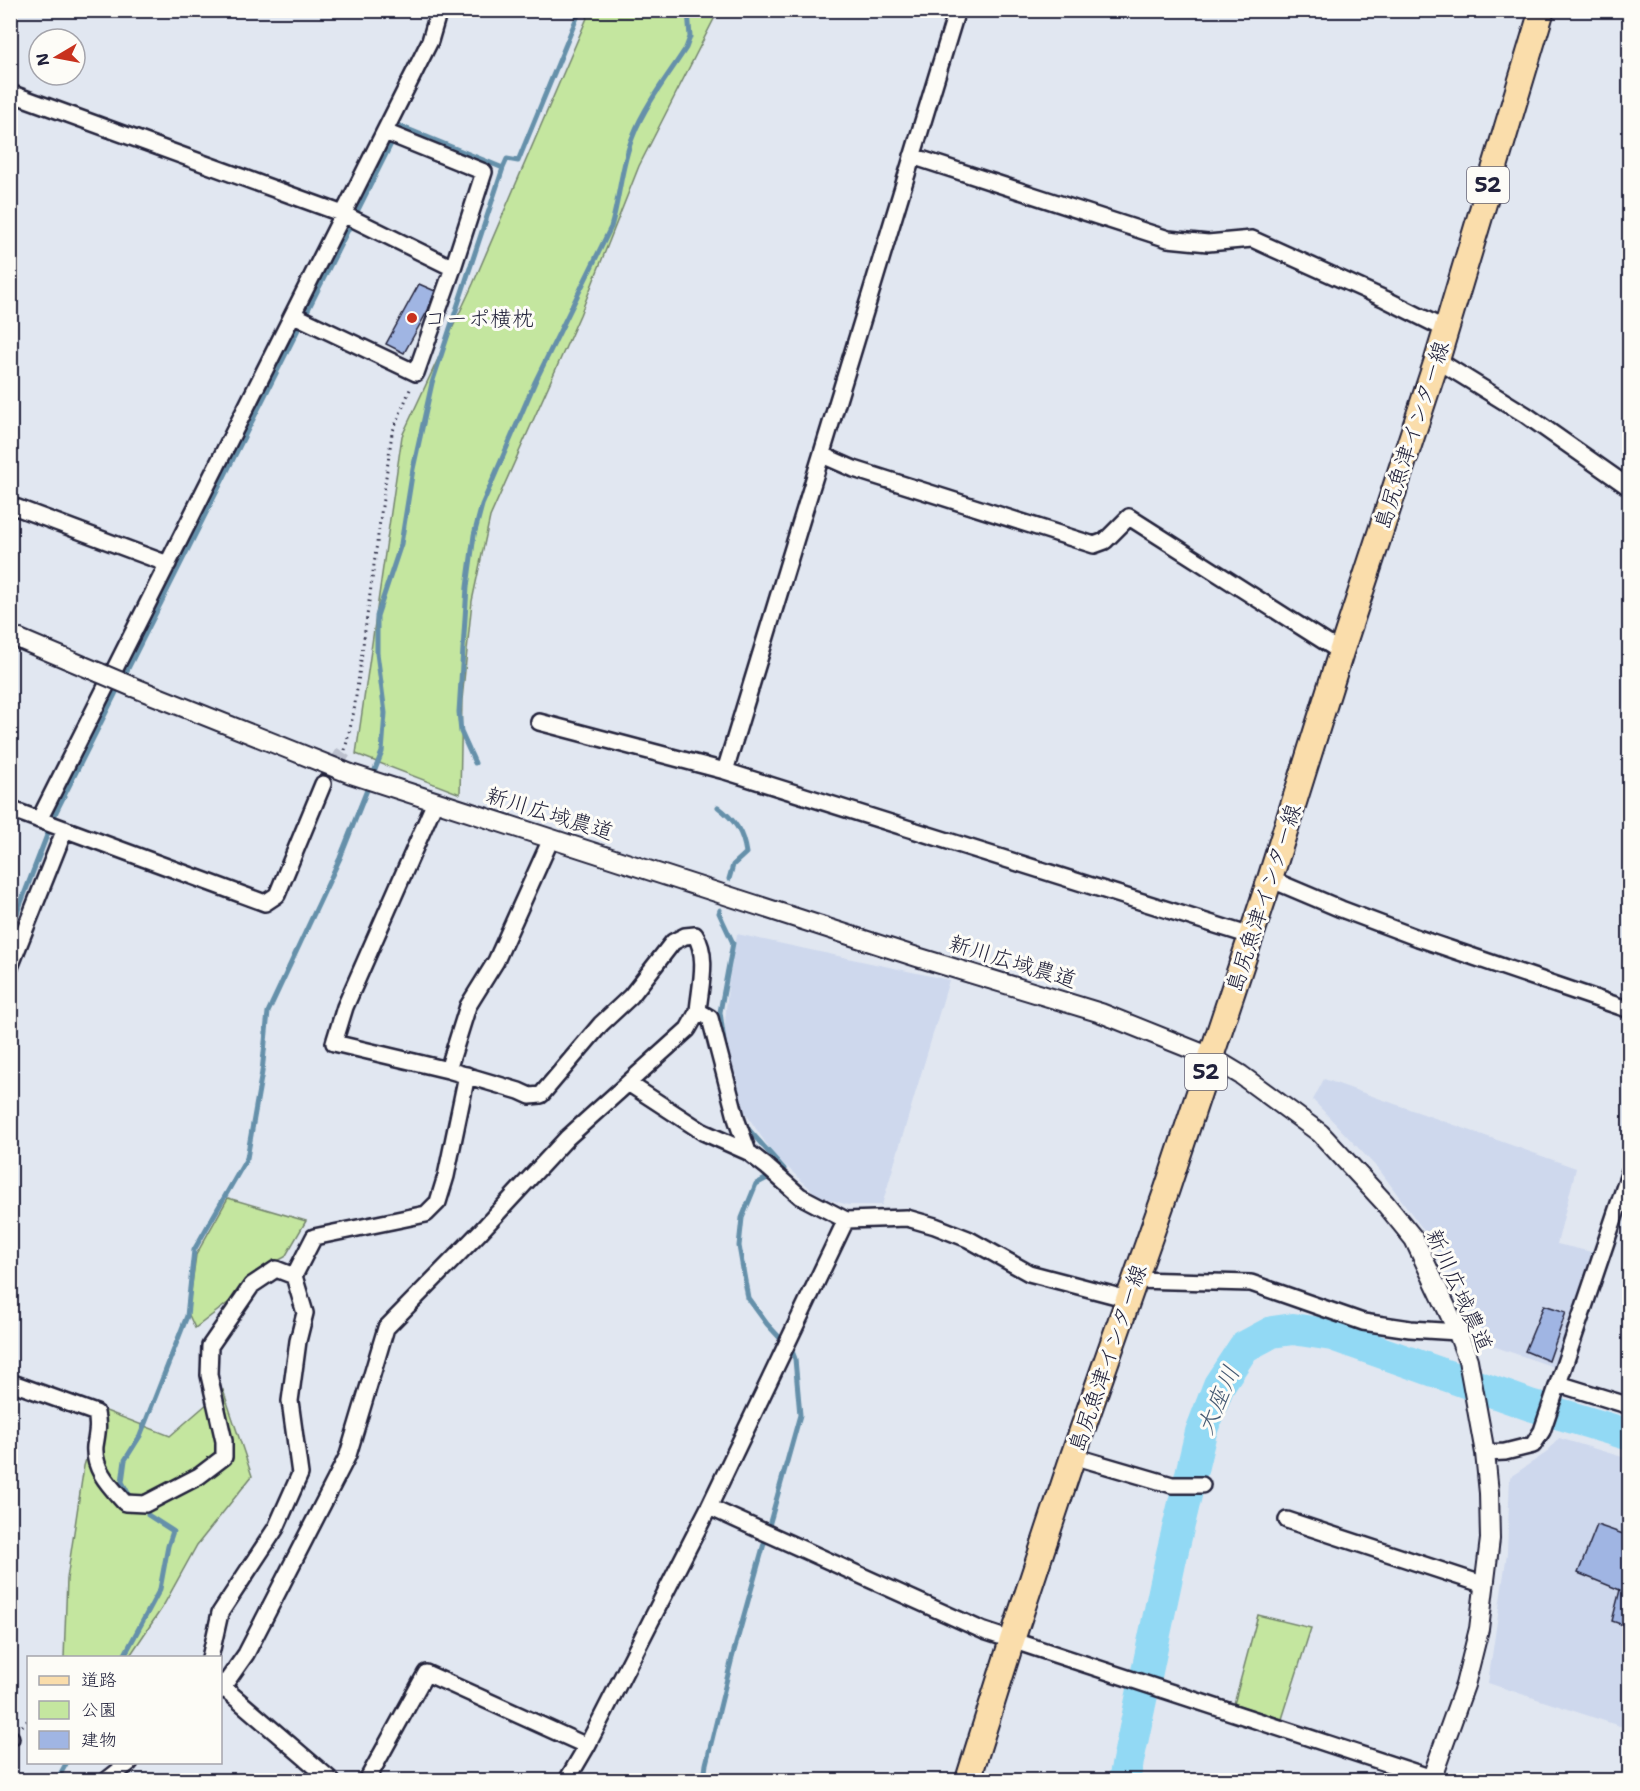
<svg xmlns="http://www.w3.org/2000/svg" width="1640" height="1791" font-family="'Shantell Sans','Klee One',sans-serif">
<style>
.built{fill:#ced8ed}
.green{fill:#c4e69f;stroke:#73846d;stroke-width:1.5}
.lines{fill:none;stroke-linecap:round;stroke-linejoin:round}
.stream{stroke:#6590aa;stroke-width:5}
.river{stroke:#92d9f4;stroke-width:32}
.building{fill:#a0b5e3;stroke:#22223b;stroke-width:1.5}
.minor-tunnel{stroke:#bbc0cd;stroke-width:15;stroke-dasharray:15 8;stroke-linecap:butt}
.minor-casing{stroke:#22223b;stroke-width:20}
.tertiary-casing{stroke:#22223b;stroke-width:22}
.primary-casing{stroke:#22223b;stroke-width:28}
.path{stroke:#22223b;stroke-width:3;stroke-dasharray:1.5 4.5;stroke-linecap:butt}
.minor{stroke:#fdfcf7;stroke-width:15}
.tertiary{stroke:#fdfcf7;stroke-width:18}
.primary{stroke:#faddab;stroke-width:24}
.tertiary-bridge-casing{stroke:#22223b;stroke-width:22;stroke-linecap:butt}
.tertiary-bridge{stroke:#fdfcf7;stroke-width:18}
.poi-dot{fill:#c8321e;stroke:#fdfcf7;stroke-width:2}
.labels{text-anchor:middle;stroke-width:6;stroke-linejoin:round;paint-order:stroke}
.shield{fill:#fdfcf7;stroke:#646373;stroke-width:1.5}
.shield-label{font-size:21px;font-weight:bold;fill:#22223b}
.poi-label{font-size:22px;fill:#22223b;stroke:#fdfcf7;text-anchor:start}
.street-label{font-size:22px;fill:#22223b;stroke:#fdfcf7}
.water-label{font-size:24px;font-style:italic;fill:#445972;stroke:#fdfcf7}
</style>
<rect width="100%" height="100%" fill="#e1e7f1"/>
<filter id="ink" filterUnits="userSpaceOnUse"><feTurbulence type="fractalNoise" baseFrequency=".0167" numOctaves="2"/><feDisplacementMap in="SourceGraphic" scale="12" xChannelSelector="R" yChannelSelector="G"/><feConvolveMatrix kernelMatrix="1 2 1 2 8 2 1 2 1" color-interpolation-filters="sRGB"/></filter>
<g filter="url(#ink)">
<path class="built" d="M737 934 949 980 882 1205H848L818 1196 773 1154 740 1105 724 1036 728 986Z
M1324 1079 1576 1168 1557 1244 1596 1253 1557 1368 1487 1344 1446 1261 1381 1172 1313 1100Z
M1559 1438 1629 1459V1729L1488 1683 1507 1553 1510 1477 1546 1453Z"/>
<path class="green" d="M590 11H718L639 166 580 315 490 517 472 601 462 700 460 794 356 754 402 436 473 284Z
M228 1198 306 1221 285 1257 256 1272 229 1302 195 1328 188 1313 196 1255Z
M223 1390 252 1476 197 1545 162 1608 129 1657 64 1658 67 1579 84 1466 101 1409 170 1436Z
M1258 1615 1311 1628 1282 1719 1234 1704Z"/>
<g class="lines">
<path class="stream" d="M475 763 461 732 459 712 467 587 474 535 482 505 535 382 611 227C620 197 621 165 633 136 645 105 668 76 686 48L690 37 688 10
M718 807C735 820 743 832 746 853L733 865 729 879
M720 910 719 913 733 943 720 1012 725 1049
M10 931 56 812 400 126 503 168
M129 1495 122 1482 125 1460 140 1436 187 1316 194 1250 247 1158 262 1072 268 1012 340 858 382 752 385 713 377 653V616L401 544 413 469 432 383 503 168 507 159 518 161 580 10
M123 1658 160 1589 168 1546 173 1531 148 1515
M57 1780 67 1762
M704 1780 706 1764 732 1658 800 1415 795 1359 792 1351 767 1324 748 1298 739 1246 742 1218 756 1184 784 1169 749 1130 743 1119"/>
<path class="river" d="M1124 1780 1171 1558 1201 1432 1219 1385 1244 1347 1272 1332 1293 1329 1332 1335 1530 1405 1630 1435"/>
</g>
<path class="building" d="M419 284 435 291 428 310 404 353 386 344Z
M1544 1305 1566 1312 1549 1361 1525 1351Z
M1597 1525 1629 1536V1627L1612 1621 1620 1590 1578 1573Z"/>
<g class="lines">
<path class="minor-tunnel" d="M323 784 345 750"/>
<g class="minor-casing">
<path id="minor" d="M957 10 725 771 1251 936
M10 93 343 214 453 268 416 373 294 315
M385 132 484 172 453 268
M912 156 1168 239 1208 243 1252 239 1385 299 1445 329
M1437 360 1526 415 1630 488
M822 455 854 469 1094 545 1105 541 1129 517 1341 652
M10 505 168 564
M539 722 725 771
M435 802 345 1007 334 1043 448 1070 468 1006 496 961 551 839
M10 809 265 903 277 895 323 784
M39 820 430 41 439 10
M1270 879 1341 909 1418 938 1630 1010
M10 967 65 829
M448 1070 519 1091 530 1096 541 1095 601 1024 631 996 673 942 685 936 695 935C709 956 700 987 698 1011
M628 1083 703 1132 748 1152 766 1166 800 1196 846 1220
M294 1276 314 1237 426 1214 438 1202 446 1176 467 1075
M1134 1280 1251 1283 1363 1322 1410 1329 1458 1332
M1128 1299 1029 1273 968 1239 935 1226 907 1218 846 1220 709 1507 984 1631 1432 1778
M10 1382 96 1413C99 1425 97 1434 95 1446 93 1470 110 1486 125 1503L145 1504 199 1476 224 1457V1441L209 1375 210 1346 252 1285 276 1269 294 1276 305 1313 298 1341 290 1401 300 1474 276 1528 220 1613 210 1658
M1559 1384 1630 1406
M1485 1453 1505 1452 1533 1445 1542 1431 1630 1171
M1073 1456 1172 1485H1202
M1287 1520 1485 1585
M220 1682 224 1688 331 1780
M220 1691 246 1654 348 1455 386 1328 480 1232 567 1138 688 1029 698 1011 710 1018 737 1121 748 1152
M10 1738H11
M107 1780 130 1762
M367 1780 426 1673 587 1746 709 1507
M567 1780 587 1746"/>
</g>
<g class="tertiary-casing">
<path id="tertiary" d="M10 635 100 673
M133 687 351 774 917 957 1101 1013 1211 1057 1241 1075 1320 1133 1384 1202 1414 1239 1456 1328 1468 1360 1485 1453 1489 1493 1490 1539 1479 1629 1465 1685 1431 1780"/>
</g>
<g class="primary-casing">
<path id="primary" d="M968 1780 1012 1640 1073 1456 1167 1189 1270 879 1341 652 1437 360 1542 10"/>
</g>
<path class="path" d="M345 750 354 711 392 433 411 387
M22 1726 28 1720"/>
<use href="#minor" class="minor"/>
<use href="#tertiary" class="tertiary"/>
<use href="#primary" class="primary"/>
<g class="tertiary-bridge-casing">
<path id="tertiary-bridge" d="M100 673 133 687"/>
</g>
<use href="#tertiary-bridge" class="tertiary-bridge"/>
</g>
</g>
<circle class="poi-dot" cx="412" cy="318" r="6"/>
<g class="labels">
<g class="shield">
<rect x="1467" y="167" width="42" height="36" rx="4.5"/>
<rect x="1185" y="1054" width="42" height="36" rx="4.5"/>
</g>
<g class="shield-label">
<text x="1488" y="192">52</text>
<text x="1206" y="1079">52</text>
</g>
<g class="poi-label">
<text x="424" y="326">コーポ横枕</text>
</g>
<g class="street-label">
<text transform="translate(1411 435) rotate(-72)" y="8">島尻魚津インター線</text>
<text transform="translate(550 813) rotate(17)" y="8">新川広域農道</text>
<text transform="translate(1263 898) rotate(-72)" y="8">島尻魚津インター線</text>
<text transform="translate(1013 961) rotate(17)" y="8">新川広域農道</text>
<text transform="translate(1460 1290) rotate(66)" y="8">新川広域農道</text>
<text transform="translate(1107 1358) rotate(-71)" y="8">島尻魚津インター線</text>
</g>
<g class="water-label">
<text transform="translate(1218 1400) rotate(-66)" y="8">大座川</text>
</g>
</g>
<rect width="1640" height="1791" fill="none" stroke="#fdfcf7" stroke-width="36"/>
<rect x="18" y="18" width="1604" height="1755" fill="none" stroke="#22223b" stroke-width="2" filter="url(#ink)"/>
<rect x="27" y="1656" width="195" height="108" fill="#fdfcf7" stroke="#a5a5ac" stroke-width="1.5"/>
<rect x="39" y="1676" width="30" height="9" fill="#faddab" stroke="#a5a5ac" stroke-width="1.5"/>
<text x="81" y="1686" font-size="18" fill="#22223b">道路</text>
<rect x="39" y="1701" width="30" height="18" fill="#c4e69f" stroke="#a5a5ac" stroke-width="1.5"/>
<text x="81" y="1716" font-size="18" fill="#22223b">公園</text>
<rect x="39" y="1731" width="30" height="18" fill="#a0b5e3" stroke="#a5a5ac" stroke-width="1.5"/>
<text x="81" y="1746" font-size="18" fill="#22223b">建物</text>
<g transform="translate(57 57) rotate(260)"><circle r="28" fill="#fdfcf7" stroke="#a5a5ac" stroke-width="1.5"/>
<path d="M0-4.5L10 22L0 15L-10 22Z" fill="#c8321e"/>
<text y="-9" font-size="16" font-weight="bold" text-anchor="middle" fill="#22223b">N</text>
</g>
</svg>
